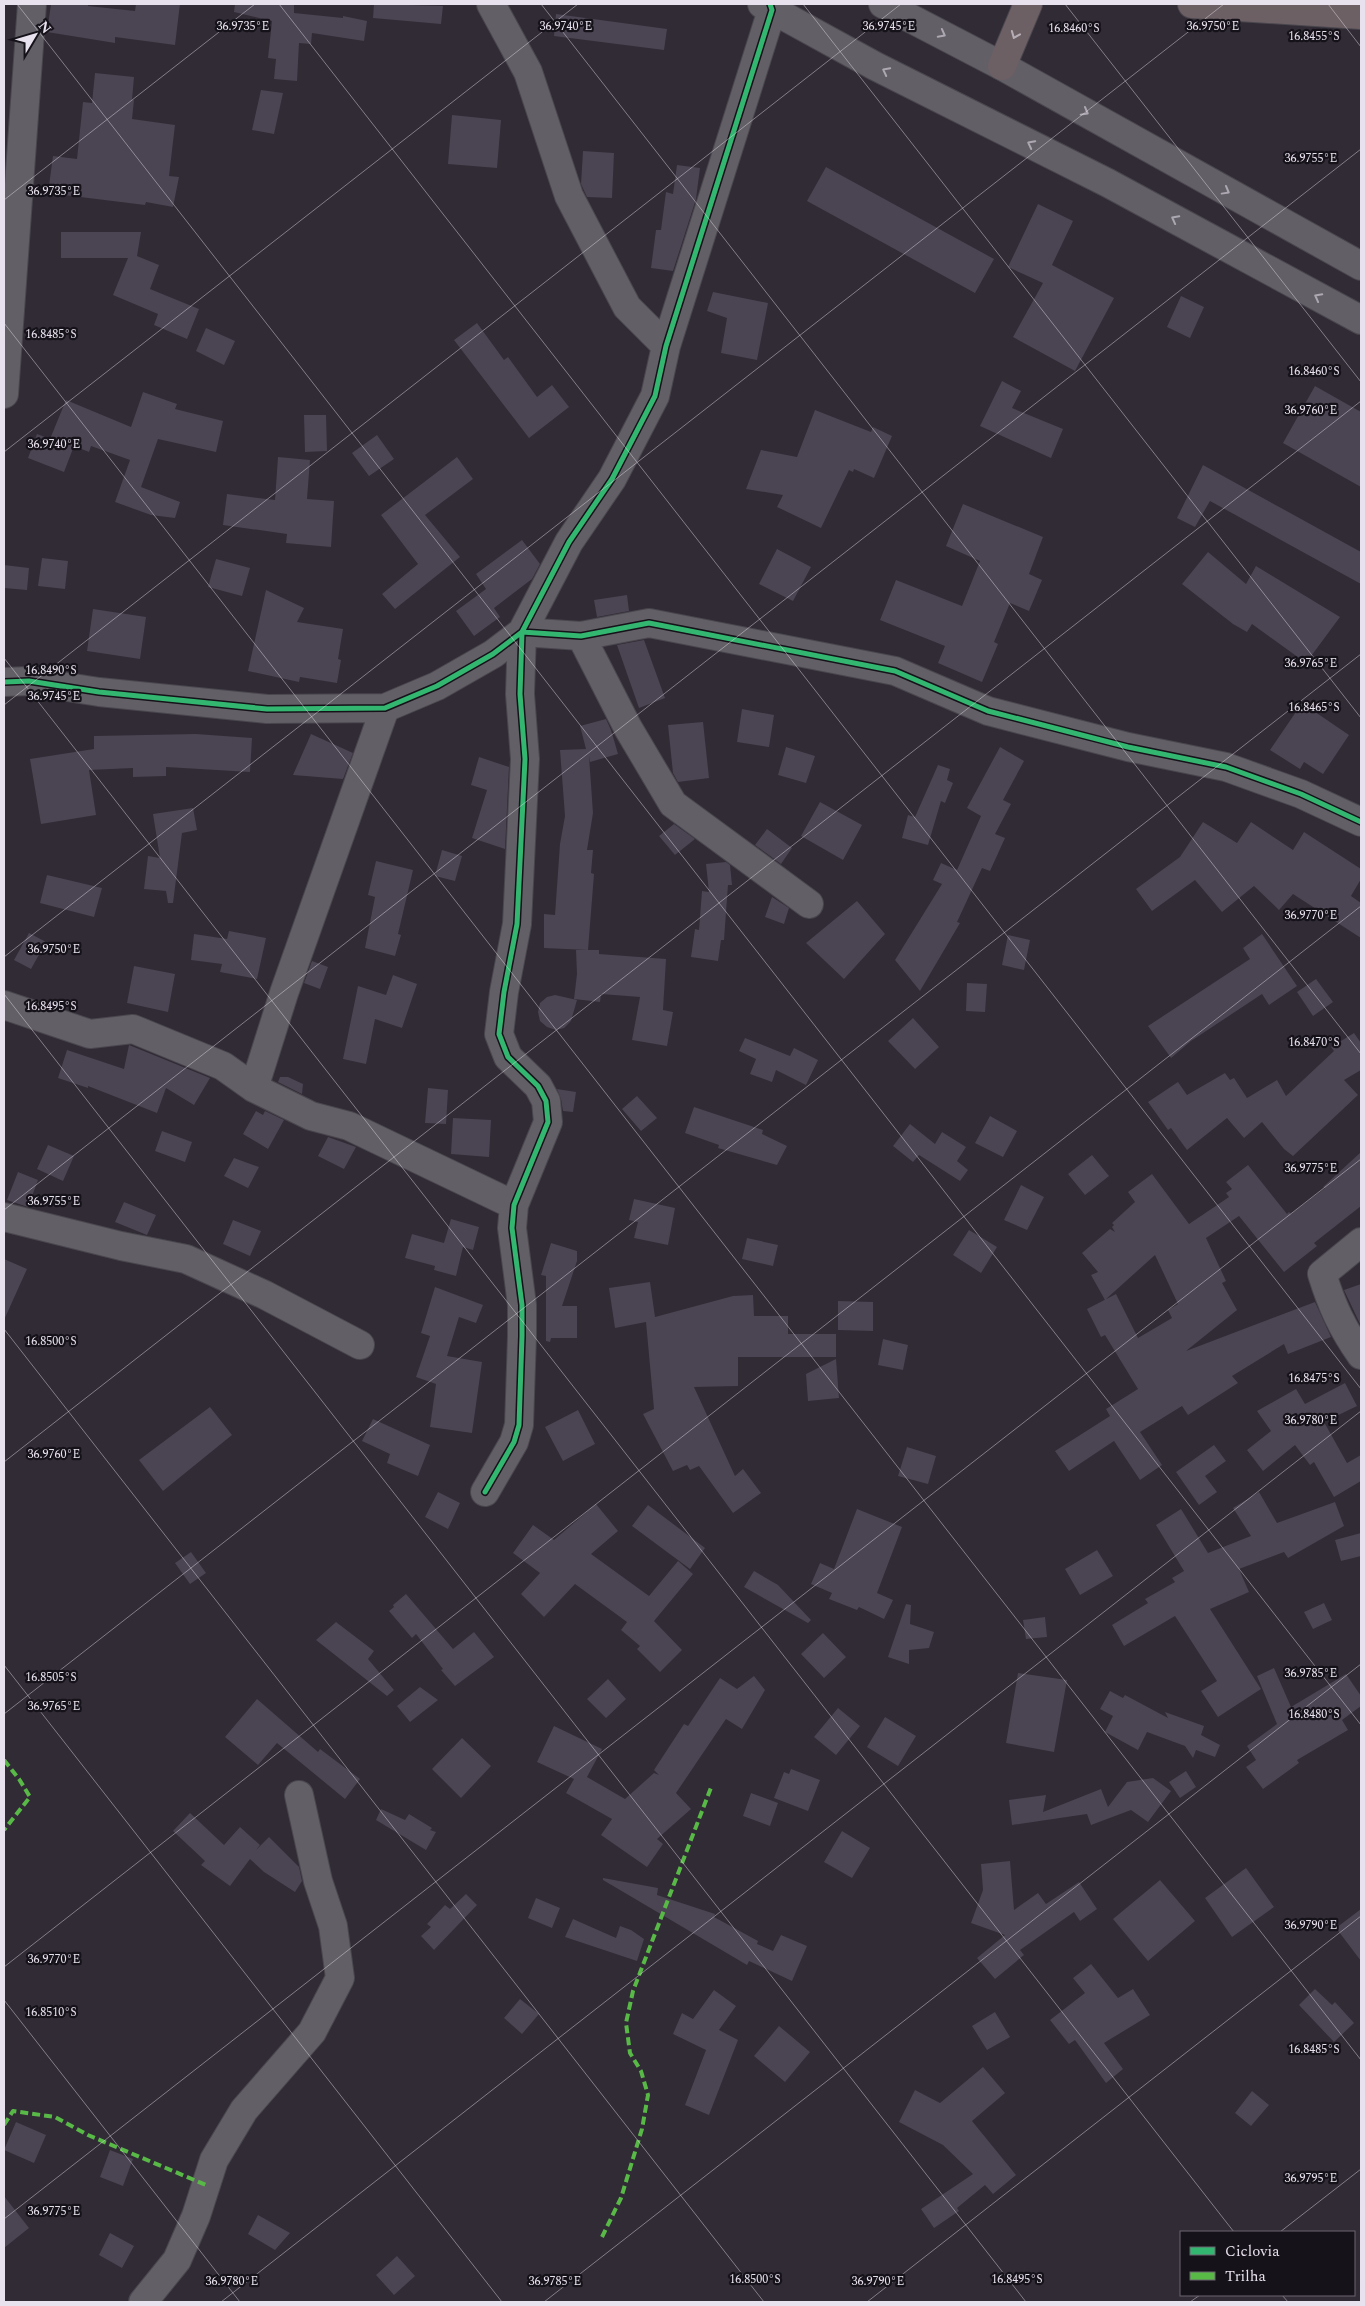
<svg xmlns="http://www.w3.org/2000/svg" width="1365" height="2306" font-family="Spectral,serif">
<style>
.building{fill:#4b4452}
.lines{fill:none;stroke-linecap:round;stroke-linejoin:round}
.minor-casing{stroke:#4a464e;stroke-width:30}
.highway-casing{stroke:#4a464e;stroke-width:30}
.minor{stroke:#625f66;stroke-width:28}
.highway{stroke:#6c6064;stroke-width:28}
.quiet{stroke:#58b947;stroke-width:4;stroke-dasharray:8 4;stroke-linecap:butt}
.cycleway-casing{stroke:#16121a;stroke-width:8}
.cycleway{stroke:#33b770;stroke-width:5}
.oneway{stroke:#aca7b1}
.oneway2{stroke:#b6aeb7}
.ticks{fill:none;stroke:#e8e2ee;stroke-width:1;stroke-opacity:0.45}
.ticks-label{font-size:12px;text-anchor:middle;fill:#e8e2ee;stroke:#16121a;stroke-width:4.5;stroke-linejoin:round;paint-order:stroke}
</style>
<rect width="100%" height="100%" fill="#302b35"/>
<path class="building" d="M51 4H88V6L135 11 136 4H180L175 45 115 37V43L47 32Z
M235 4H294V13L343 18V16L367 21 364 41 312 33 311 44 299 43 297 81 274 79 276 59 268 58 272 21 234 12Z
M374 4 443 6 441 24 373 18Z
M556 14 667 29 664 50 554 36Z
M95 73 134 77 132 100H134L132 119 175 125 169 176 179 177 173 207 146 202 145 205 48 193 53 156 77 159 83 102 92 103Z
M261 90 283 93 274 134 252 130Z
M452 115 501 120 497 168 448 164Z
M583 151 614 153 612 198 587 197 581 184Z
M677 165 700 168 696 199 673 271 651 268 656 230H661L666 192 673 194Z
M826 167 994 259 975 293 807 201Z
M1038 204 1073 221 1052 265 1114 298 1075 371 1013 337 1043 283 1008 267Z
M61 232H141L137 256 159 265 150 289 199 309 187 339 154 325 158 314 113 295 128 258H61Z
M713 292 768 303 757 360 721 353 727 318 707 311Z
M1181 296 1204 307 1190 338 1167 327Z
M477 323 504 360 508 357 537 397 552 385 569 407 529 438 454 340Z
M206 328 235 341 224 365 196 351Z
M1002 381 1021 391 1012 408 1063 429 1051 458 980 426Z
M1315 386 1361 412V487L1283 443Z
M143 392 177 404 175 409 223 421 216 452 158 439 141 487 180 502 175 518 151 515 115 502 130 460 91 446 89 452 74 446 64 472 28 458 37 434 50 439 66 400 131 427Z
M815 410 871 432 873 427 892 436 874 478 854 469 853 472 849 470 821 528 777 507 783 495 746 489 761 450 797 457Z
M304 415H326L327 451 305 452Z
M377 435 394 459 369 476 352 453Z
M278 457 310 460 307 499 334 501 331 547 286 543 287 534 223 525 227 494 275 500Z
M457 457 473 479 425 515 460 557 395 609 382 594 418 564 381 515Z
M1203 465 1361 552V584L1210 501 1195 527 1177 518Z
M963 504 1043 537 1029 574 1042 580 1029 611 1010 603 994 642 998 644 982 682 938 663 945 646 880 620 896 580 962 606 980 561 946 546Z
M522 540 540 564 532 579 494 608 500 617 474 636 456 611 486 589 476 574Z
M777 549 811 567 793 601 759 584Z
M1208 552 1246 584 1256 566 1340 617 1306 663 1252 624 1247 632 1233 624 1182 584Z
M42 558 68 561 65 589 38 586Z
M216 559 250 568 242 596 208 587Z
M4 565 29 568 27 590 4 588Z
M266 590 304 608 297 622 343 629 338 659 341 660 337 683 300 677 299 682 248 671Z
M627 595 629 611 597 617 594 600Z
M93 609 146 617 140 659 87 651Z
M644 640 665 698 639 708 617 645Z
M1302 703 1349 735 1323 774 1304 762 1300 769 1270 750Z
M742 709 774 715 769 747 737 742Z
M606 719 611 730 618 754 590 762 589 756 593 813 587 850H593L591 873 594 874 588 950 544 948V914L555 915 560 844 565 816 560 750 586 749 580 726Z
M703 722 709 778 678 782 673 773 668 725Z
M196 734 252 738 250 772 166 767V776L133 777V768L89 770 96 815 41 824 30 759 94 749V736Z
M311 734 353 753 343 779 293 775Z
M786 747 815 756 806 783 778 775Z
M1000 747 1024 761 1003 800 1011 804 995 834 1005 838 990 871 982 868 957 922 960 923 920 991 895 960 942 884 933 880 941 863 957 870 981 816 967 808Z
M479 757 509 767 505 849 472 838 487 790 471 785Z
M938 765 950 769 947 780 953 783 945 803 941 801 928 845 902 838 908 815 915 817Z
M820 802 862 825 843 860 801 836Z
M193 808 197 830 182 833 173 903H168L166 891 144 889 148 856 160 858 153 814Z
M1203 822 1237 843 1251 822 1293 850 1304 832 1361 869V879L1351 896 1361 903V938L1293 894 1279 910 1254 886 1222 912 1195 880 1152 911 1136 889 1180 857Z
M674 824 695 839 675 855 659 836Z
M767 829 792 848 781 864 755 845Z
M442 850 462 856 455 881 435 876Z
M376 861 413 870 398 934 401 935 395 956 365 948 375 897 368 895Z
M726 862 730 865 732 885H728L724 940H721L718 961 691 957 695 929 699 930 702 891 709 892 706 864Z
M47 875 102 888 94 917 40 903Z
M772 897 789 908 784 924 765 917Z
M857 901 885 934 844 979 806 943Z
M229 931 266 938 257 979 220 972 222 964 191 960 194 934 227 939Z
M29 933 46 942 31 969 14 960Z
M1262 934 1297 986 1269 1005 1262 994 1191 1041 1171 1058 1148 1026 1250 959 1243 948Z
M1008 935 1030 940 1024 970 1002 965Z
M576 950H599V954L666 959 663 1010 673 1012 667 1046 632 1040 640 997 601 994 600 1002 574 999 577 974Z
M312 961 328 967 320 989 304 983Z
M134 966 175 974 168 1012 127 1003Z
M393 975 417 984 402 1028 375 1019 366 1064 343 1059 358 986 386 995Z
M1316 979 1333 1002 1313 1016 1297 992Z
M967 983 987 984 985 1012 966 1011Z
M555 995 577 1000 571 1021 564 1028 556 1030 547 1027 540 1021 538 1012 540 1003 547 997Z
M913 1018 939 1047 915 1069 888 1041Z
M1354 1033 1361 1043V1070L1344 1080 1358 1095 1293 1156 1284 1149 1262 1122 1244 1138 1227 1118 1187 1150 1171 1128 1168 1130 1148 1102 1178 1082 1187 1095 1225 1073 1230 1080 1234 1078 1247 1098 1277 1080 1286 1096 1334 1051 1331 1047Z
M745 1038 790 1056 794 1048 818 1060 806 1085 776 1070 772 1082 750 1074 756 1059 739 1051Z
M129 1045 210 1078 194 1105 166 1088 157 1113 88 1086V1088L58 1078 67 1050 124 1069Z
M280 1077H288L303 1084 302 1094 278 1082Z
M428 1088 448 1090 446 1124 425 1123Z
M557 1089 576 1092 573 1112 563 1111 561 1099Z
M637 1096 657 1118 641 1131 622 1109Z
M694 1107 763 1130 762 1134 787 1146 777 1165 718 1148 719 1145 685 1133Z
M256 1111 263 1115 265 1111 284 1120 268 1149 243 1134Z
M990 1116 1017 1131 1003 1157 975 1143Z
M453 1118 491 1120 489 1157 451 1154Z
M910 1124 935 1144 942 1132 966 1147 957 1161 968 1170 960 1181 919 1155 913 1162 893 1146Z
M162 1131 192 1142 185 1162 155 1151Z
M328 1137 356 1147 344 1169 318 1156Z
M48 1145 74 1156 63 1181 37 1169Z
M1361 1152V1206L1314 1243 1317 1246 1284 1272 1239 1216 1206 1238 1226 1281 1222 1283 1237 1310 1186 1351 1315 1302 1331 1337 1288 1354 1284 1344 1232 1376 1238 1383 1188 1415 1182 1406 1140 1432 1162 1465 1140 1480 1114 1441 1069 1471 1055 1451 1110 1416 1106 1409 1138 1389 1105 1335 1101 1337 1087 1309 1116 1294 1138 1338 1172 1318 1168 1310 1178 1304 1155 1255 1105 1300 1091 1275 1098 1272 1082 1253 1110 1229 1115 1232 1112 1227 1114 1225 1112 1223 1135 1202 1128 1192 1152 1174 1189 1224 1229 1197 1226 1193 1232 1189 1226 1182 1248 1165 1283 1209 1287 1214 1289 1212 1291 1214 1325 1188 1323 1187Z
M1092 1155 1109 1176 1085 1195 1068 1174Z
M234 1158 259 1167 248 1188 224 1176Z
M18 1172 38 1180 28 1207 7 1200Z
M1021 1185 1044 1197 1027 1230 1004 1220Z
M634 1199 675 1208 668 1245 634 1238 638 1222 629 1220Z
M124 1202 156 1215 147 1235 115 1222Z
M451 1219 479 1227 473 1250 463 1247 456 1276 434 1270 435 1266 405 1258 412 1234 444 1243Z
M233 1220 261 1231 250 1256 223 1244Z
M969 1230 997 1247 981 1273 953 1255Z
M747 1238 778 1245 773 1266 742 1259Z
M551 1243 577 1251V1261L562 1306H577V1338H551L550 1342 546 1341V1276L541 1275Z
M4 1259 27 1269 4 1320Z
M650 1282 655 1317 733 1296 753 1295 754 1316H788V1334H836V1357H738V1386L694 1387 735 1476 743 1469 761 1493 733 1513 699 1466 690 1470 687 1465 673 1471 643 1414 654 1409 646 1322 615 1328 609 1288Z
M1361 1284V1326L1344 1290Z
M435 1287 483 1305 476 1323 459 1317 447 1356 482 1362 472 1433 430 1427 436 1384 416 1377 430 1336 421 1333Z
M838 1301 873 1302V1331L838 1330Z
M883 1339 908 1345 903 1370 878 1365Z
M836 1359 839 1398 808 1401 806 1374Z
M1345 1383 1357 1406 1324 1422 1347 1463 1361 1455V1481L1334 1497 1314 1462 1310 1465 1295 1445 1263 1471 1247 1450 1271 1431 1257 1411 1296 1389 1305 1404Z
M210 1407 232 1435 163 1491 139 1460Z
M578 1410 595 1444 563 1461 545 1427Z
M373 1419 430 1445 418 1476 387 1463 390 1454 362 1441Z
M1214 1445 1226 1461 1205 1476 1217 1492 1199 1505 1176 1472Z
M907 1447 936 1456 928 1484 898 1476Z
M438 1492 460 1503 448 1529 425 1517Z
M1259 1492 1277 1523 1335 1502 1344 1526 1288 1558 1284 1552 1239 1569 1249 1592 1210 1609 1261 1689 1218 1717 1201 1691 1217 1681 1175 1616 1124 1646 1112 1625 1148 1603 1145 1599 1175 1582 1172 1578 1184 1571 1156 1525 1181 1509 1208 1553 1251 1536 1233 1508Z
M596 1504 618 1531 591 1554 649 1596 678 1561 693 1574 654 1621 682 1650 660 1672 637 1649 640 1646 621 1630 627 1622 575 1584 544 1617 521 1594 540 1573 513 1553 533 1525 554 1540Z
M648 1505 705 1548 690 1569 632 1526Z
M857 1509 902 1527 877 1593 893 1600 884 1619 859 1607 857 1610 829 1599 832 1593 811 1584 820 1563 834 1569Z
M1361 1533V1556L1341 1561 1335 1540Z
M1097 1550 1113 1576 1080 1595 1065 1569Z
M191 1552 206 1573 190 1584 175 1563Z
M754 1571 778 1585 811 1620 808 1623 744 1587Z
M406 1594 453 1649 474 1632 494 1657 455 1686 441 1670 443 1669 416 1634 412 1638 389 1611 394 1607 393 1605Z
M1324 1603 1332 1620 1313 1629 1304 1612Z
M906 1604 911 1605 910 1624 934 1632 929 1648 909 1650V1664L888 1657Z
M1045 1617 1047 1637 1026 1639 1023 1620Z
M336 1622 374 1651 368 1659 394 1690 387 1696 316 1640Z
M823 1633 846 1657 824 1678 801 1654Z
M1274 1668 1291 1707 1346 1674 1361 1696V1706L1342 1720 1348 1730 1297 1760 1299 1763 1263 1789 1246 1767 1256 1760 1247 1746 1277 1724 1257 1676Z
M1018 1673 1067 1680 1054 1752 1006 1743Z
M754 1676 765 1690 742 1729 726 1719 676 1793 691 1809 657 1839 663 1844 647 1867 601 1835 612 1819 566 1793 574 1779 537 1762 554 1726 602 1749 587 1777 625 1799 654 1773 659 1775 654 1770 684 1724 688 1726 720 1678 737 1689Z
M608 1679 626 1699 606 1718 587 1699Z
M420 1687 438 1700 410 1722 397 1706Z
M1110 1691 1123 1698 1125 1695 1168 1718 1165 1712 1204 1726 1201 1735 1220 1745 1215 1757 1196 1750 1193 1758 1185 1746 1147 1732 1138 1750 1105 1732 1113 1716 1100 1709Z
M257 1699 318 1752 320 1749 360 1779 345 1799 277 1743 258 1765 225 1737Z
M838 1708 860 1726 836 1755 814 1737Z
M885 1717 916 1736 898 1766 867 1747Z
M462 1738 491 1766 461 1798 432 1769Z
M791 1769 820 1780 808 1811 774 1798 784 1772 789 1774Z
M1186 1771 1196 1787 1180 1798 1169 1782Z
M1153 1778 1171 1791 1148 1822 1131 1810 1091 1825 1087 1814 1012 1825 1009 1800 1046 1795 1043 1812 1101 1789 1108 1807 1127 1782Z
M751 1793 778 1803 770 1826 743 1816Z
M381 1809 405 1820 409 1814 432 1828 430 1830 436 1832 426 1850 376 1820Z
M190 1813 224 1845 240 1827 260 1845 256 1850 269 1837 299 1867 302 1881 295 1892 264 1872 250 1859 230 1886 201 1865 205 1861 173 1831Z
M842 1831 870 1848 852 1878 824 1862Z
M1010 1861 1014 1910 1038 1893 1046 1904 1079 1882 1097 1909 1080 1921 1074 1912 1020 1950 1024 1955 995 1979 977 1958 1005 1935 971 1923 983 1890 981 1864Z
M1246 1868 1274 1907 1232 1937 1205 1898Z
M603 1878 658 1888 657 1895 715 1914 714 1917 758 1941 757 1944 773 1951 781 1935 807 1946 792 1981 749 1961 747 1965 603 1880Z
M1160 1880 1195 1921 1148 1961 1113 1919Z
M466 1894 477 1905 434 1950 421 1936 431 1927 427 1924 445 1905 450 1909Z
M536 1898 560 1908 552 1928 528 1918Z
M1361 1909V1961L1336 1928Z
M573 1919 616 1938 620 1926 631 1930 644 1939 637 1961 565 1937Z
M1091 1964 1118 1998 1133 1989 1150 2015 1104 2043 1123 2069 1106 2083 1075 2040 1069 2044 1050 2020 1085 1993 1073 1978Z
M1315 1989 1332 2005 1335 2002 1354 2023 1334 2042 1299 2005Z
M714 1990 736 2006 719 2030 738 2040 709 2115 685 2105 706 2050 673 2034 682 2013 693 2019Z
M520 1999 539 2014 522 2034 504 2018Z
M995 2012 1010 2037 987 2050 972 2026Z
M779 2026 810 2052 785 2082 754 2056Z
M983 2067 1005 2093 972 2121 1016 2175 993 2194 985 2185 957 2208 959 2211 934 2228 921 2209 973 2174 943 2145 899 2122 915 2090 940 2103Z
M1252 2091 1269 2105 1251 2126 1235 2113Z
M16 2122 46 2135 34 2163 4 2150Z
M110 2150 133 2159 123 2186 100 2177Z
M4 2196 29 2228 4 2248Z
M258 2215 290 2233 275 2250 248 2234Z
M110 2233 134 2246 122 2268 99 2255Z
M397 2256 415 2276 394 2295 376 2275Z"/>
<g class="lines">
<g class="minor-casing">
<path id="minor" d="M491 4 528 72 569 196 627 307 666 346
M762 4 875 66 1108 183 1361 320
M883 4 1002 66 1361 266
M4 394 32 4
M581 636 628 728 673 804 809 904
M4 682 29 681 99 692 267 709 385 708 437 686 493 654 522 632 569 542 612 479 655 396 666 346 772 10 770 4
M4 1005 90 1034 133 1029 223 1066 254 1088 311 1116 349 1126 514 1205
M254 1088 284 993 385 708
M4 1217 121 1246 186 1259 265 1295 360 1345
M1361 1242 1322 1274C1332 1306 1342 1328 1361 1355
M485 1492 514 1442 519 1425 522 1336V1305L512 1228 514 1205 548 1122 546 1101 538 1086 508 1057 499 1034 504 992 517 924 525 759 520 694 522 632 581 636 649 623 895 671 988 711 1128 747 1226 767 1301 794 1361 822
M143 2302 177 2260 196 2216 214 2160 244 2110 312 2032 340 1978 333 1926 318 1881 299 1795"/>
</g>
<g class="highway-casing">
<path id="highway" d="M1192 4 1361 15
M1002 66 1028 4"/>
</g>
<use href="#minor" class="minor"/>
<use href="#highway" class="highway"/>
<path class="quiet" d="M4 1760 19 1779 30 1797 4 1830
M4 2125 13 2111 55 2117 88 2135 206 2185
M602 2237 621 2198 642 2129 648 2095 641 2071 630 2053 626 2023 633 1991 712 1785"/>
<g class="cycleway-casing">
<path id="cycleway" d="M4 682 29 681 99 692 267 709 385 708 437 686 493 654 522 632 569 542 612 479 655 396 666 346 772 10 770 4
M485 1492 514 1442 519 1425 522 1336V1305L512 1228 514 1205 548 1122 546 1101 538 1086 508 1057 499 1034 504 992 517 924 525 759 520 694 522 632 581 636 649 623 895 671 988 711 1128 747 1226 767 1301 794 1361 822"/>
</g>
<use href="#cycleway" class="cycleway"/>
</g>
<defs><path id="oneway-chevron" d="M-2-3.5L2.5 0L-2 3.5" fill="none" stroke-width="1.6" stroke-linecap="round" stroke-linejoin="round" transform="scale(1.25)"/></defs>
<g class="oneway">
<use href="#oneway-chevron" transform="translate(942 34) rotate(28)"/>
<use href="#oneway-chevron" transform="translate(886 71) rotate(-153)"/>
<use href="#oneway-chevron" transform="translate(1085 112) rotate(29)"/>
<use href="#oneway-chevron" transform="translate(1031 144) rotate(-153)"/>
<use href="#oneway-chevron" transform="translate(1226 191) rotate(29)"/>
<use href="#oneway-chevron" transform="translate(1175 219) rotate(-152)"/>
<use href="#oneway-chevron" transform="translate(1318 297) rotate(-152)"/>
</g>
<use class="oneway2" href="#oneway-chevron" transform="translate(1015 35) rotate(112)"/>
<path class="ticks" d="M17 4 1361 1725M279 4 1361 1389M541 4 1361 1054M803 4 1361 718M1065 4 1361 382M1328 4 1361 47M4 200 255 4M4 323 1361 2060M4 452 578 4M4 658 1234 2232M4 705 901 4M4 957 1224 4M4 994 1026 2302M4 1210 1361 149M4 1329 764 2302M4 1462 1361 401M4 1665 502 2302M4 1714 1361 654M4 1967 1361 906M4 2000 240 2302M4 2219 1361 1159M1280 2232 1361 2169M1282 2295 1288 2302M221 2302 1361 1411M544 2302 1361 1664M867 2302 1361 1916M1190 2302 1200 2295"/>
<g class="ticks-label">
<text x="243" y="30">36.9735°E</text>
<text x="566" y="30">36.9740°E</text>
<text x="889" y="30">36.9745°E</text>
<text x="1213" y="30">36.9750°E</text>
<text x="1074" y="32">16.8460°S</text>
<text x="1314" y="40">16.8455°S</text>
<text x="1311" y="162">36.9755°E</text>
<text x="54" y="195">36.9735°E</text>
<text x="51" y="338">16.8485°S</text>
<text x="1314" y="375">16.8460°S</text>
<text x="1311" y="414">36.9760°E</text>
<text x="54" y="448">36.9740°E</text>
<text x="1311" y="667">36.9765°E</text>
<text x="51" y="674">16.8490°S</text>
<text x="54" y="700">36.9745°E</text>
<text x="1314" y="711">16.8465°S</text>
<text x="1311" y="919">36.9770°E</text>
<text x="54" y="953">36.9750°E</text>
<text x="51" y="1010">16.8495°S</text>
<text x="1314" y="1046">16.8470°S</text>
<text x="1311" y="1172">36.9775°E</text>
<text x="54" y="1205">36.9755°E</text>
<text x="51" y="1345">16.8500°S</text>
<text x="1314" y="1382">16.8475°S</text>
<text x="1311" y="1424">36.9780°E</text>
<text x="54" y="1458">36.9760°E</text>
<text x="1311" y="1677">36.9785°E</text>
<text x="51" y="1681">16.8505°S</text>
<text x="54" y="1710">36.9765°E</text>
<text x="1314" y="1718">16.8480°S</text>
<text x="1311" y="1929">36.9790°E</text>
<text x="54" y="1963">36.9770°E</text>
<text x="51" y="2016">16.8510°S</text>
<text x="1314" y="2053">16.8485°S</text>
<text x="1311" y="2182">36.9795°E</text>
<text x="54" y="2215">36.9775°E</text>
<text x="755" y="2283">16.8500°S</text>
<text x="1017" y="2283">16.8495°S</text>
<text x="232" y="2285">36.9780°E</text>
<text x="555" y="2285">36.9785°E</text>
<text x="878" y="2285">36.9790°E</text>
</g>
<rect width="1365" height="2306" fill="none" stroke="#e8e2ee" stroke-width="10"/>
<rect x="1180" y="2231" width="175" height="65" fill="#16121a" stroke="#6a656f"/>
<rect x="1190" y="2247" width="25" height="8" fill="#33b770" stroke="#6a656f"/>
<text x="1225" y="2256" font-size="15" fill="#e8e2ee">Ciclovia</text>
<rect x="1190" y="2272" width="25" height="8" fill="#58b947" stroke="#6a656f"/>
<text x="1225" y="2281" font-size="15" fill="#e8e2ee">Trilha</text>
<g transform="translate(35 35) rotate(52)" stroke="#16121a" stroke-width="4" paint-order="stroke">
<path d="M0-4L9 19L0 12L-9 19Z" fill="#e8e2ee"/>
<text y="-8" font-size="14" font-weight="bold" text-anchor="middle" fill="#e8e2ee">N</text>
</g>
</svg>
